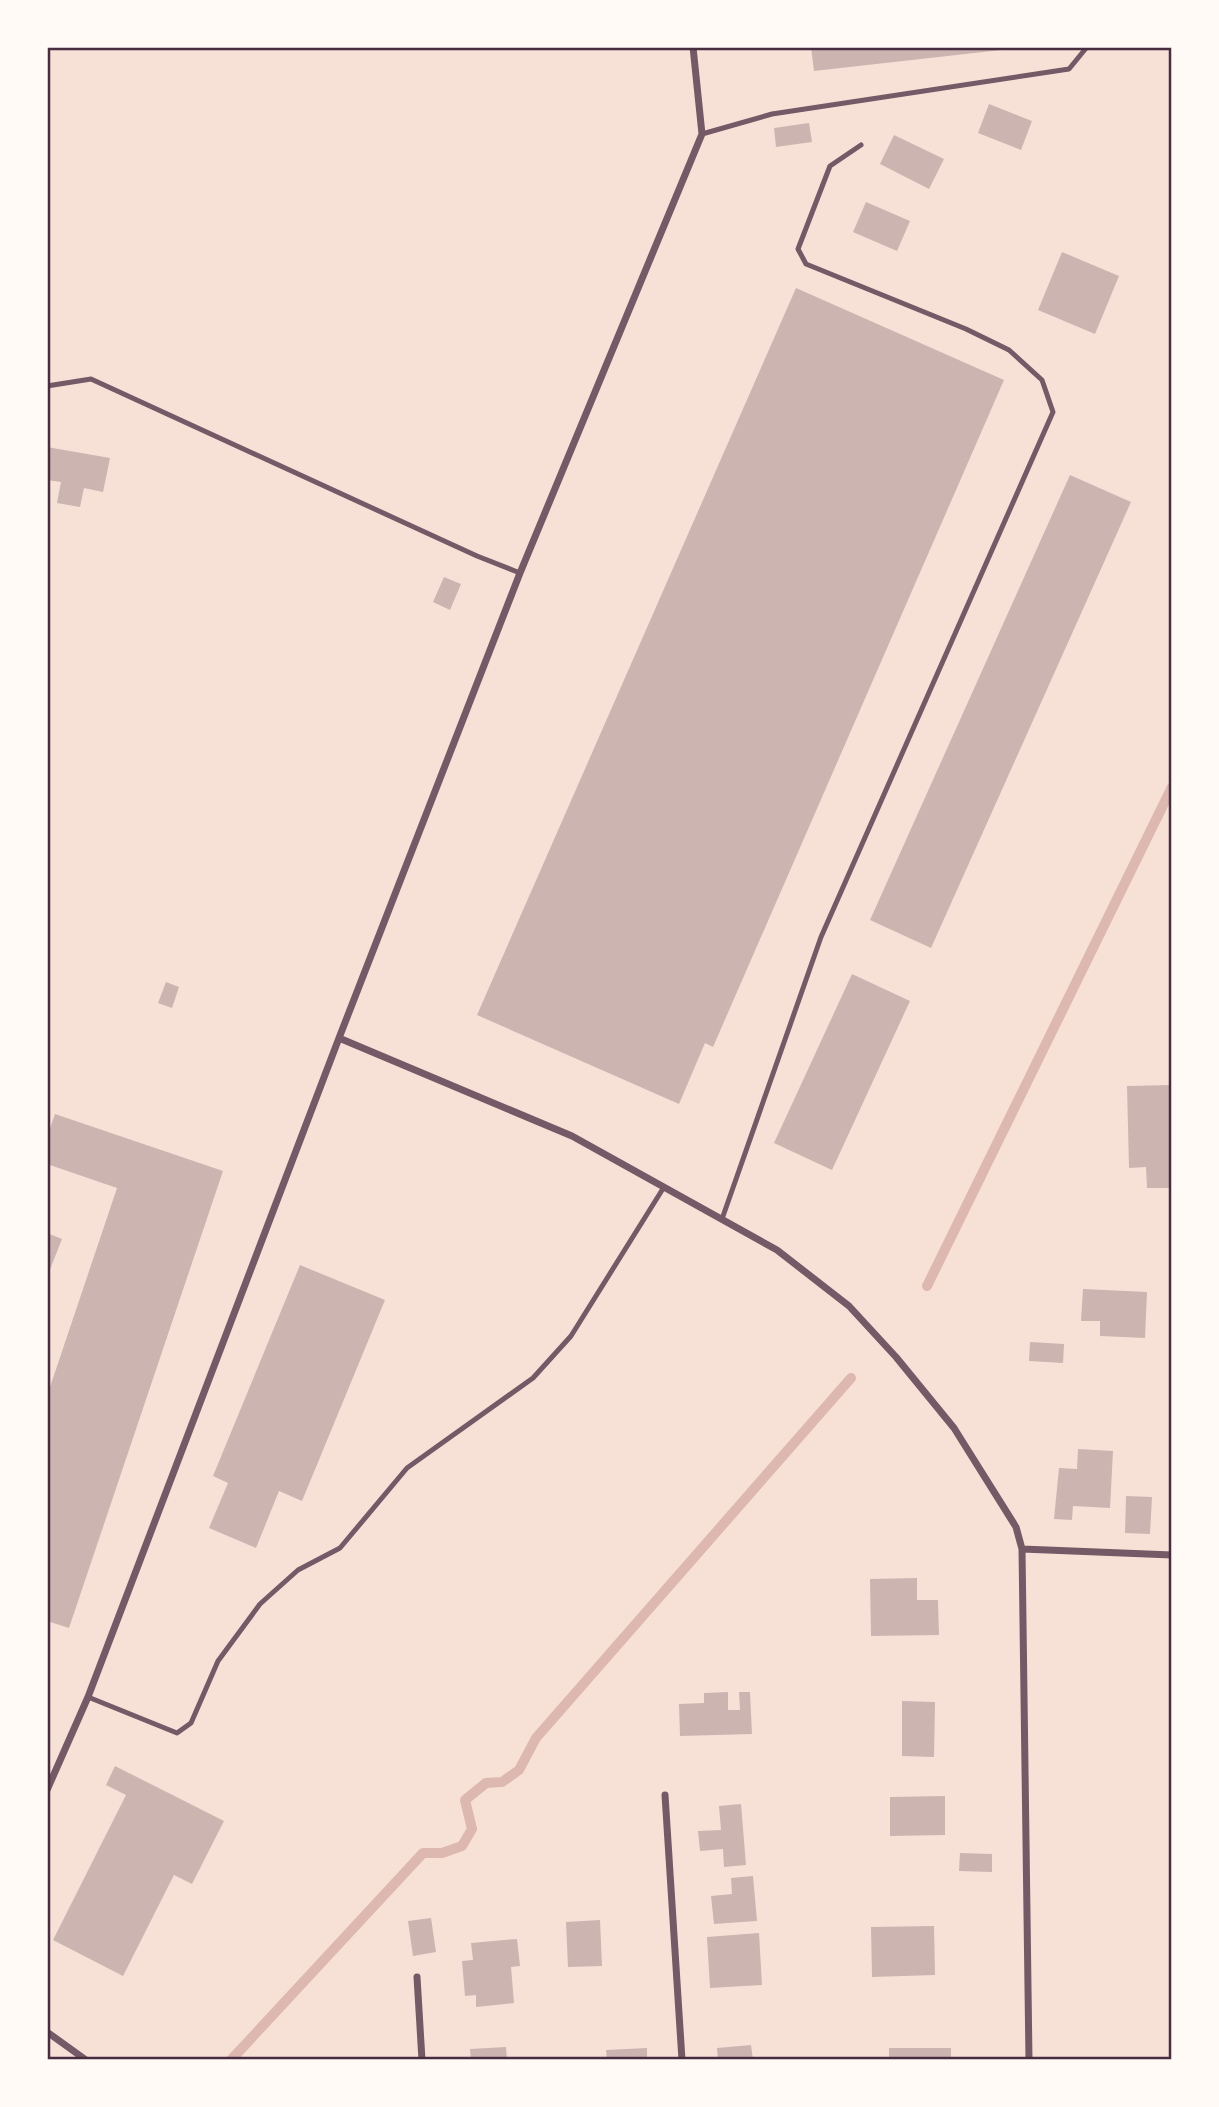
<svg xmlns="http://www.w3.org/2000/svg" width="1219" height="2107" font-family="'Source Sans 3',sans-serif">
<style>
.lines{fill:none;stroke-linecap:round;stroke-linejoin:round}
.stream{stroke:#dcb8b0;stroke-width:10}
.building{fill:#ccb4b1}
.service{stroke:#755966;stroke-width:5}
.minor{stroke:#755966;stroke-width:7}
.neatline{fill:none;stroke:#4a2c40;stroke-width:2.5}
</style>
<rect width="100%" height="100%" fill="#f7e1d7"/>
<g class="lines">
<path class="stream" d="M927 1286 1172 787
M231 2060 423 1853H442L462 1846 472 1829 465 1800 486 1783 502 1782 519 1770 536 1738 851 1378"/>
</g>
<path class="building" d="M811 47H1010V49L814 71Z
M989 104 1032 121 1021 150 978 133Z
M809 123 812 142 776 147 774 128Z
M894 135 944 159 929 189 880 164Z
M866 202 910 221 897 251 853 232Z
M1062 252 1119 276 1095 334 1038 310Z
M796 288 1004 380 713 1047 705 1043 679 1104 477 1015Z
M47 447 110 458 103 492 84 488 80 507 57 503 61 482 47 480Z
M1070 475 1131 502 931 948 870 920Z
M444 577 461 584 450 610 433 602Z
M852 974 910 1001 832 1170 774 1143Z
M166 982 179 987 172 1008 158 1003Z
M1172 1085V1188H1147L1146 1167 1129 1168 1127 1086Z
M55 1114 223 1171 69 1628 47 1621V1396L117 1188 47 1164V1137Z
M47 1233 62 1239 47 1277Z
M300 1265 385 1300 302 1501 279 1491 256 1548 209 1528 228 1483 213 1476Z
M1083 1289 1147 1292 1145 1338 1100 1336V1321H1081Z
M1030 1342 1064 1344 1063 1363 1029 1361Z
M1078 1449 1113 1451 1110 1508 1073 1506 1072 1520 1054 1519 1059 1468 1077 1469Z
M1126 1496 1152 1497 1150 1534 1125 1533Z
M917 1578V1600H938L939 1635 871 1636 870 1579Z
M1169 1607H1172V1767H1169Z
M728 1692V1710H740L739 1692H750L752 1734 680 1736 679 1704 704 1703V1693Z
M902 1701 935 1702 934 1757 902 1756Z
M115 1766 224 1821 192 1884 174 1875 123 1976 53 1940 126 1795 106 1785Z
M945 1796V1835L890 1836V1797Z
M741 1804 746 1865 724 1867 723 1849 700 1851 698 1831 721 1830 719 1806Z
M960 1853 992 1854V1872L959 1871Z
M753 1876 757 1921 714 1924 711 1896 732 1894 731 1878Z
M431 1918 436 1952 413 1956 408 1921Z
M600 1920 602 1966 568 1967 566 1922Z
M934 1926 935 1975 872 1977 871 1927Z
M759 1933 762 1985 710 1988 707 1937Z
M517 1939 520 1966 511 1967 514 2003 476 2007V1995L465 1996 462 1961 473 1960 471 1943Z
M751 2045 753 2060H718L717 2048Z
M506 2047 507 2060H471L470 2049Z
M647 2048V2060H607L606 2050Z
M889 2048H951V2060H889Z"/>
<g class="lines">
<path class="service" d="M702 134 772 114 1069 69 1087 47
M47 386 91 379 477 556 520 573
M722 1219 821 937 1053 412 1042 380 1009 350 966 329 806 264 798 249 830 166 861 145
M88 1697 177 1733 191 1723 218 1661 260 1604 298 1570 340 1548 407 1468 533 1378 571 1336 664 1187"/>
<path class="minor" d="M339 1038 572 1136 777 1250 849 1306 896 1357 954 1428 1016 1527 1022 1549 1029 2060
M1022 1549 1172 1555
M47 1790 88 1697 339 1038 520 573 702 134 693 47
M665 1795 682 2060
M417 1977 422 2060
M47 2032 86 2060"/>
</g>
<rect width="1219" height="2107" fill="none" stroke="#fffaf5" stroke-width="98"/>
<rect x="49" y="49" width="1121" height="2009" class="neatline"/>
</svg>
